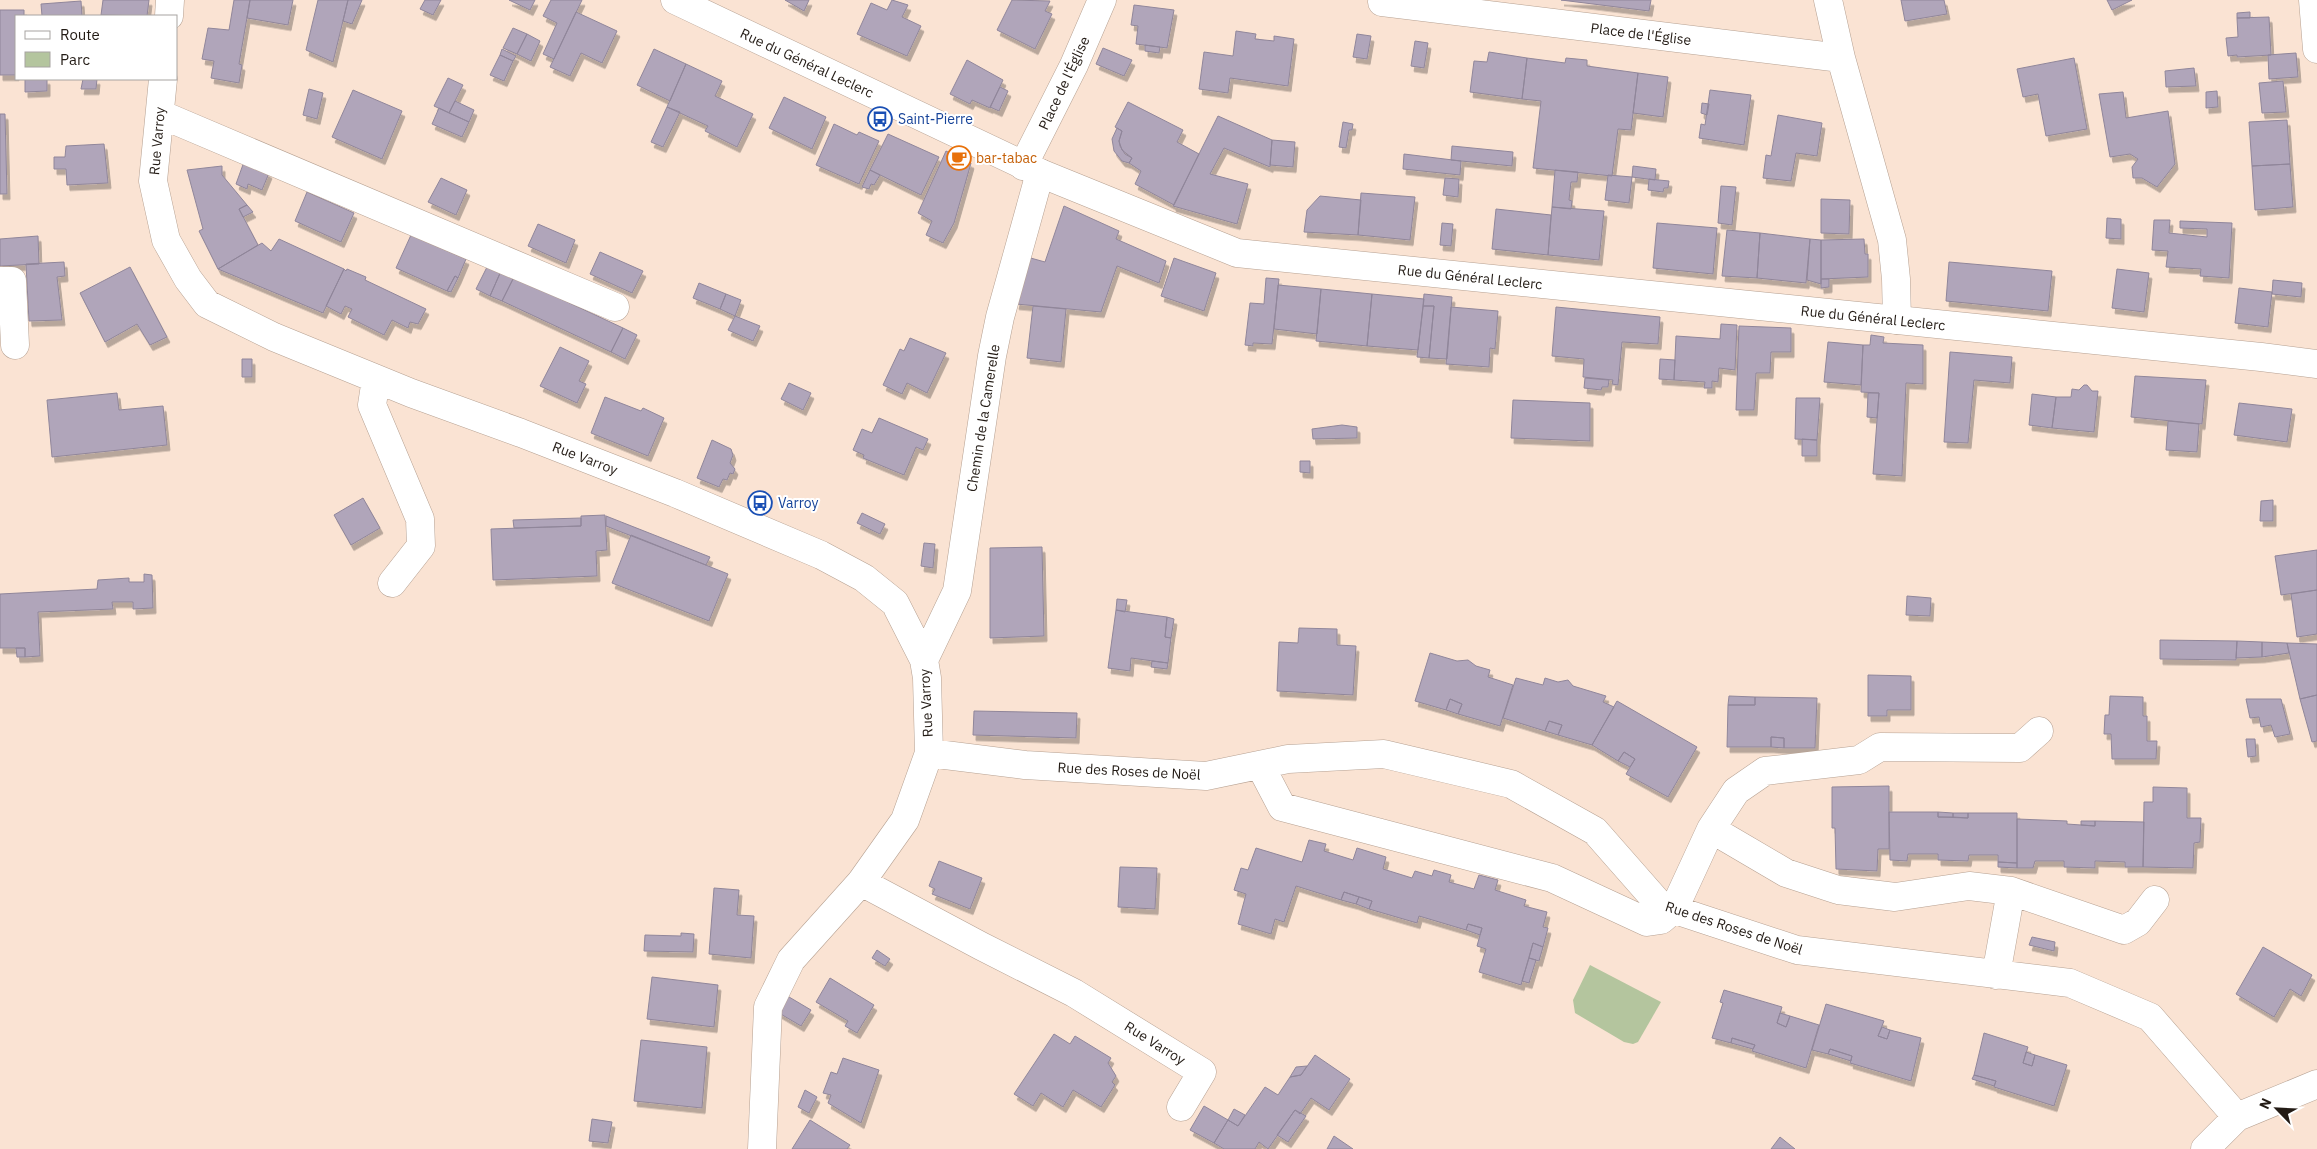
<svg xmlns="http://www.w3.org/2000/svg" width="2317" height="1149" font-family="'IBM Plex Sans',sans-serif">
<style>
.green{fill:#b4c59e}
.building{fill:#b0a5ba;stroke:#90869a;filter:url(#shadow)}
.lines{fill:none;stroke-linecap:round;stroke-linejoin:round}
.minor-casing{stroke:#b6a192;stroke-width:29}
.major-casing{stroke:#b6a192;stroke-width:29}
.minor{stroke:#fff;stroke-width:28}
.major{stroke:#fff;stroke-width:28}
.labels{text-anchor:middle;stroke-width:4;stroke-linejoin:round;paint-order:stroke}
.street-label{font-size:14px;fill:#231b15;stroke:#fff}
.transit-label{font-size:14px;fill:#164399;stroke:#fff;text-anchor:start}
.food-label{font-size:14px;fill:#c56008;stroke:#fff;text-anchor:start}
</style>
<defs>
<filter id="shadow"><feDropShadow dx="3" dy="5.5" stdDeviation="0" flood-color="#0004"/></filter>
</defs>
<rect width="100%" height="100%" fill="#fae3d3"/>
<path class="green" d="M1590 965 1661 1002 1638 1042 1633 1044 1624 1042 1575 1013 1573 1000Z"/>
<path class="building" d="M103 0H149L147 16 101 15Z
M234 0H250L239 64 242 65 239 83 211 78 214 61 202 59 208 28 229 30Z
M250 0H293L288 25 247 18Z
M318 0H348L333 62 306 50Z
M348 0H362L352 24 343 21Z
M425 0H441L433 15 420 9Z
M509 0H535L530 10Z
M551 0H582L554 59 543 54 557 23 543 16Z
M785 0H809L804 11Z
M892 0 908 5 902 17 921 26 907 56 857 34 871 3 887 10Z
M1012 0 1050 1 1045 11 1052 14 1035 49 997 30Z
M1561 0H1651L1649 11Z
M1901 0H1944L1947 14 1905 21Z
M2107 0H2132L2112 10Z
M81 1 82 16H42L41 4Z
M1134 5 1174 10 1167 48 1136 44 1138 26 1131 25Z
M0 10H24V16H16V75H0Z
M576 12 617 31 602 63 581 53 570 76 550 67Z
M2250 12V18H2237V13Z
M2269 17 2271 55 2237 57V55L2228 56 2226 38 2238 37 2237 18Z
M513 28 527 34 517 54 503 48Z
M1236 31 1256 34 1255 39 1274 41V36L1294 39 1288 86 1230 78 1228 93 1199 89 1204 52 1233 56Z
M527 34 540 41 531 61 517 54Z
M1357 34 1371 36 1367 59 1353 57Z
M1415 41 1428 43 1424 68 1411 66Z
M1145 45 1160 47 1159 53 1145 51Z
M1103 48 1132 60 1124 76 1096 64Z
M502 49 516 56 513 61 500 55Z
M654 49 686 64 670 101 637 85Z
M1489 52 1527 58 1522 99 1470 92 1474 61 1487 62Z
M2296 53 2298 77 2269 79 2268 55Z
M500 55 513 61 504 81 490 75Z
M1527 58 1565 63 1566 58 1587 60V66L1638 73 1631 130 1618 129 1612 176 1533 168 1541 101 1522 99Z
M2074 58 2087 129 2046 136 2038 94 2023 97 2017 69Z
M967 60 1003 80 990 108 972 100 970 104 950 94Z
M686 64 722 81 715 96 753 114 737 147 705 131 708 126 667 107Z
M2194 68 2196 86 2166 87 2165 71Z
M1638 73 1668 77 1663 117 1633 113Z
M448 78 463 85 449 113 434 106Z
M25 79H47V91L25 92Z
M83 79H97L96 89H81Z
M2283 81 2286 112 2262 113 2259 83Z
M1000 87 1008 91 999 111 990 107Z
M309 89 323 93 317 119 303 115Z
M353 90 402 111 382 159 332 137Z
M1710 90 1751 95 1744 145 1699 138 1701 124 1705 125Z
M2217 91 2218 107 2206 108V92Z
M2123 92 2126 118 2168 111 2175 164 2157 187 2142 178H2133L2132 167 2138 159 2130 154 2110 157 2099 94Z
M784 97 826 117 812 149 769 128Z
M455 101 474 110 469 122 449 113Z
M1128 102 1183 130 1177 142 1199 154 1174 205 1135 184 1141 171 1129 163 1132 158 1122 150 1119 141 1122 131 1115 127Z
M1702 103 1709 104 1707 115 1701 113Z
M667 107 680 112 663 147 651 142Z
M439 108 469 122 462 137 432 124Z
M0 114H5L7 194H0Z
M1778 115 1822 123 1817 156 1796 153 1791 181 1763 178 1766 155 1771 156Z
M1218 116 1272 140 1270 167 1224 148 1210 174 1248 184 1237 224 1173 206Z
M2287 120 2290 164 2252 166 2249 122Z
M1343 122 1353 124 1352 130H1349L1346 148 1339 147Z
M834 124 857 135 859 132 879 141 859 184 816 165Z
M1117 128 1122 131 1119 141 1120 146 1125 154 1132 158 1129 163 1122 161 1114 151 1112 139Z
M888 134 939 157 921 195 870 170Z
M1272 140 1295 142 1293 167 1270 165Z
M104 144 108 183 67 185 66 169H54V157H65L66 146Z
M1452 146 1513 152 1512 166 1451 160Z
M946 151 971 163 954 223 943 243 926 235 932 221 918 213Z
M1404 154 1461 161 1460 175 1403 169Z
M245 159 269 173 262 190 248 184 247 189 236 184Z
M2290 164 2293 207 2255 210 2252 166Z
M222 166V175L247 205 239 209 258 245 218 269 199 231 203 229 187 170Z
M1633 166 1656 169 1655 180 1632 177Z
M870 170 880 175 874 185 871 184 869 189 862 187Z
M1555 170 1578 172 1577 182H1571L1569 200 1572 201 1571 209 1552 207Z
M1608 175 1632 177 1629 203 1605 200Z
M441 178 467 190 456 215 428 202Z
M1445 178 1459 179 1458 197 1443 195Z
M1649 179 1669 181 1668 188H1664L1663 192 1648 190Z
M1721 186 1736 187 1732 225 1718 223Z
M307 192 354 213 341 242 295 221Z
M1361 193 1415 197 1410 240 1358 235Z
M1320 196 1361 200 1358 235 1304 232 1307 210Z
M1821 199 1850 200 1849 234 1821 233Z
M247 205 253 212 243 217 239 209Z
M1064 206 1119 231 1116 239 1166 261 1159 283 1117 266 1101 312 1016 304 1027 257 1045 262Z
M1552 207 1604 211 1599 260 1548 255Z
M1496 209 1551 215 1548 255 1492 249Z
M2107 218 2121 219V239L2106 238Z
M2154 220H2170L2169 233 2207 237V229L2180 228V221L2232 223 2229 278 2200 276 2201 269 2166 267 2168 251 2152 250Z
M1442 223 1453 224 1451 246 1440 245Z
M1657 223 1717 228 1713 274 1653 268Z
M538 224 575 240 566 263 528 246Z
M1727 230 1760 233 1757 278 1722 276Z
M1760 233 1810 239 1806 283 1757 278Z
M411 235 466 259 458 278 455 276 447 291 396 268Z
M38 236 39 264 0 266V239Z
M279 239 344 269 323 313 218 269 262 243 271 251Z
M1810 239 1821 240V284L1807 280Z
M1864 239 1865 254H1868V277L1821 279V240Z
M600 252 643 271 632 293 590 274Z
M1174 258 1216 273 1204 311 1161 296Z
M64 262 65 276 57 277 62 320 29 321 26 264Z
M1949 262 2052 271 2048 311 1946 301Z
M488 265 501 271 490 296 476 289Z
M130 267 167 337 150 345 137 324 105 342 80 293Z
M344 269 346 271 347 269 366 277 365 280 426 309 418 324 410 322 408 328 392 320 384 335 348 317 352 309 345 306 341 314 326 306Z
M2117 269 2149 273 2144 312 2112 308Z
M501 271 514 277 502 301 490 296Z
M455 276 458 278 451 292 447 291Z
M514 277 623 328 611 352 502 301Z
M1266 278 1279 279 1272 344 1253 343V346L1245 345 1250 303 1264 304Z
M1821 279H1829V287L1821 288Z
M2273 280 2302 283 2301 297 2272 294Z
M699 283 726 294 720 309 693 298Z
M1278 285 1321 289 1317 334 1274 329Z
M2239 288 2272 292 2268 327 2235 323Z
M1321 289 1372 294 1367 346 1316 341Z
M726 294 741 300 735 316 720 309Z
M1372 294 1424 299 1418 350 1367 346Z
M1424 294 1452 297 1447 359 1429 358 1434 306H1423Z
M1033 306 1066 309 1061 362 1027 358Z
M1423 306H1434L1429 358 1417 357Z
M1451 307 1498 311 1495 349 1490 348 1489 367 1446 364Z
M1556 307 1660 317 1658 344 1622 342 1618 385 1612 384 1613 380 1583 377 1584 359 1552 356Z
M735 316 760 326 753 341 728 330Z
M1721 324 1737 325 1735 370 1719 368 1718 382 1712 381V388H1704L1705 382 1674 380 1676 336 1720 339Z
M1739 326 1791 328V352H1771L1770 373H1756L1754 410H1736Z
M623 328 637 335 625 359 611 352Z
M1871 335 1884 337 1883 343 1923 345V384L1906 383 1902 476 1873 474 1879 393 1861 392 1863 345H1870Z
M910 338 946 353 927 393 907 383 902 394 883 385 900 349 904 351Z
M1828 342 1863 345 1861 385 1824 382Z
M560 347 589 361 579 381 586 384 577 403 540 386Z
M1950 352 2012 357 2010 383 1974 380 1968 443 1944 442Z
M242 359H252V377H242Z
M1660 359 1675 360 1674 380 1659 379Z
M2135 376 2206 380 2202 424 2131 417Z
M1585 378 1609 380 1608 387H1602L1601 390 1584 388Z
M789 383 811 393 803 410 781 399Z
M2084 385H2087L2092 391H2098L2094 432 2052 428 2056 397H2071L2072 389 2079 390Z
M117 393 119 410 163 406 167 445 52 457 47 400Z
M1868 393H1879L1877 418 1867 417Z
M2032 394 2056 397 2052 428 2029 425Z
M605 397 641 411 643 408 664 418 648 456 591 433Z
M1796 398H1820L1817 440 1795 439Z
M1513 400 1590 403V441L1511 438Z
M2239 403 2292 409 2287 442 2234 435Z
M879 418 928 439 923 450 916 447 904 475 863 458 864 455 853 450 862 429 872 433Z
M2168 421 2199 424 2197 452 2166 450Z
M1342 425 1357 427V438L1313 439 1312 429Z
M1802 439 1817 440V456H1802Z
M712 440 731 449 733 455 730 463 735 469 733 474 730 473 727 480 723 479 719 487 697 478Z
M1300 461H1310V473L1300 472Z
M363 498 380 528 351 545 334 515Z
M2273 500V521H2260L2261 501Z
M862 513 885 524 880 534 857 523Z
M605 515 607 550 596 551 597 576 493 580 491 529 581 526V516Z
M606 516 710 557 706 565 606 526Z
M581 518V526L514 528 513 520Z
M631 535 728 574 709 621 612 583Z
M924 543 935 544 933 568 921 566Z
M1042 547 1044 636 990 638V548Z
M2317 550V590L2281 595 2275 556Z
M144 574 152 575 153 608 133 609V602H112L113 609 38 612 40 656 25 657V648H0V594L97 589 98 580 129 578V582H144Z
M2317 590V634L2297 637 2291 594Z
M1907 596 1931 598 1930 616 1906 615Z
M1117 599 1127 600 1125 612 1116 610Z
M1116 610 1167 617 1165 637 1171 638 1168 663 1131 658 1130 671 1108 668Z
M1167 617 1174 619 1171 638 1165 637Z
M1299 628 1337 629V645L1356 646 1353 695 1277 691 1279 642 1298 643Z
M2160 640 2237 641 2236 660 2160 659Z
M2237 641 2262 642V657L2236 658Z
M2262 642 2287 643 2289 653 2262 657Z
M2287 643 2317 644V695L2300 699Z
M16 648H25V657H17Z
M1430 653 1457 661 1468 660 1476 666 1490 670 1488 677 1513 685 1500 726 1458 714 1462 704 1450 699 1446 710 1415 701Z
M1152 661 1168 663 1167 669 1151 667Z
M1868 675 1911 676V710H1887V716H1868Z
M1516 678 1543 685 1545 678 1558 682 1568 680 1573 686 1606 696 1603 702 1614 707 1592 745 1558 735 1562 725 1549 721 1545 731 1503 718Z
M2317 695V741L2312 742 2300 699Z
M1729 696 1755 697V705H1728Z
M2110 696 2143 697V716H2147V741H2157L2156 759H2112L2111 734H2104L2105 715H2109Z
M1755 697 1817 698 1815 748H1784V738L1771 737V747H1727L1728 705H1755Z
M1450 699 1462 704 1458 714 1446 710Z
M2246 699H2281L2290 734 2275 737 2271 725 2261 727 2259 717 2250 718Z
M1617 701 1697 747 1668 797 1626 774 1635 759 1624 752 1618 761 1592 745Z
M974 711 1077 713 1076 738 973 735Z
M1549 721 1562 725 1558 735 1545 731Z
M1771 737 1784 738V748L1771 747Z
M2246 739H2255L2256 756 2248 757Z
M1624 752 1635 759 1630 767 1618 761Z
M1889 786V849H1878L1877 871 1836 869 1835 828H1832V787Z
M2153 787 2187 788V818H2201L2200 842 2194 843 2193 868 2143 867 2144 802H2153Z
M1889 812H1938V817L1968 818V813H2017V863L1998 862V855H1969L1968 861 1938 860V854H1908L1907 861 1890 860Z
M1938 812 1953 813V817H1938Z
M1953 813H1968V818L1953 817Z
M2017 819 2067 821V824L2095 826V821L2144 822 2143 867H2125V862L2095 861V868L2064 867V861H2035L2033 868H2017Z
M2081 821H2095V826L2081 825Z
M1309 840 1326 844 1324 851 1353 860 1357 848 1386 857 1383 869 1412 878 1415 871 1432 876 1434 870 1451 875 1449 882 1474 889 1479 875 1498 880 1495 890 1526 900 1524 906 1547 912 1543 927 1548 928 1543 947 1533 943 1521 985 1479 972 1486 949 1477 946 1482 928 1468 924 1466 930 1419 916 1417 923 1369 909 1372 901 1344 892 1341 900 1296 886 1284 922 1275 919 1271 934 1238 924 1246 894 1234 890 1241 868 1248 870 1256 848 1302 862Z
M939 861 982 878 970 909 932 894 935 889 929 886Z
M1998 862 2017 863V868L1998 867Z
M1120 867 1157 868 1155 909 1118 907Z
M714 888 739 890 737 915 754 916 751 958 709 954Z
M1344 892 1359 897 1356 904 1341 900Z
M1359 897 1372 901 1369 909 1356 904Z
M1468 924 1482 928 1480 935 1466 930Z
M681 933 694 934 693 952 644 951 645 935 681 936Z
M2032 937 2055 942 2054 951 2029 945Z
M1533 943 1543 947 1539 961 1529 958Z
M2263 947 2312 975 2301 996 2290 989 2274 1017 2236 994Z
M877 950 890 959 885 966 872 958Z
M1529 958 1536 960 1529 983 1522 981Z
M652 977 718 985 714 1027 647 1019Z
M830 978 874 1005 857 1033 845 1026 848 1021 816 1002Z
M1724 990 1782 1007 1777 1023 1786 1027 1790 1016 1819 1025 1806 1068 1752 1051 1755 1045 1732 1038 1731 1043 1712 1038 1723 1003 1720 1002Z
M784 994 811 1010 801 1026 779 1013Z
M1826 1004 1884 1021 1878 1036 1887 1039 1890 1030 1921 1038 1911 1081 1850 1063 1852 1056 1830 1049 1828 1054 1812 1050Z
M1780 1013 1790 1016 1786 1027 1777 1023Z
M1882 1027 1890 1030 1887 1039 1878 1036Z
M1984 1033 2028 1047 2023 1063 2032 1066 2035 1055 2067 1065 2054 1106 1994 1087 1996 1081 1974 1075Z
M1054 1034 1070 1044 1075 1036 1111 1058 1108 1063 1116 1076 1112 1082 1115 1085 1101 1107 1073 1090 1063 1107 1041 1093 1033 1106 1014 1094Z
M1732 1038 1755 1045 1753 1049 1731 1043Z
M641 1040 707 1047 702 1108 634 1101Z
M1830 1049 1852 1056 1851 1061 1828 1054Z
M2026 1052 2035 1055 2032 1066 2023 1063Z
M1315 1055 1350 1079 1329 1110 1311 1098 1300 1114 1295 1110 1268 1149 1259 1142 1255 1149H1224L1214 1143 1228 1120 1238 1126 1265 1087 1278 1095 1290 1077 1301 1075Z
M843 1058 879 1070 861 1123 828 1103 831 1095 823 1093 831 1072 837 1074Z
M1307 1066 1301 1075 1290 1077 1296 1067Z
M1974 1075 1996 1081 1994 1086 1972 1079Z
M805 1090 817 1097 809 1113 798 1107Z
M1204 1106 1228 1120 1214 1143 1190 1130Z
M1234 1109 1245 1115 1238 1126 1228 1120Z
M1295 1110 1306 1116 1288 1142 1277 1135Z
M592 1119 612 1122 608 1143 589 1141Z
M810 1120 850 1145 847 1149H792Z
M1334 1136 1353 1149H1327Z
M1780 1137 1795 1149H1771Z"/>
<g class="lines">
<g class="minor-casing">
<path id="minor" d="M2313 0 2317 49
M1382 2 1841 58 1828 0
M169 16 170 0
M1841 58 1892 240 1896 279 1897 320
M163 79 153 181 166 240 188 279 207 304 274 337 411 393 521 433 675 493 821 555 864 578 895 603 924 660 927 678 929 753 905 820 861 882 791 960 768 1007 762 1149
M160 114 615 307
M1023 166 1074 65 1102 0
M0 281H12L15 345
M376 379 372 405 420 519 421 546 392 583
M924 660 957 591 992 356 1000 317 1040 173
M929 753 1025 765 1206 776 1288 759 1384 754 1511 784 1595 831 1660 905 1797 950 2070 983 2150 1017 2237 1117
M1260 765 1282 807 1552 878 1647 922 1661 920 1674 909 1711 829 1736 791 1765 771 1859 760 1880 747 2020 748 2039 731
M1711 829 1786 873 1838 890 1895 897 1969 886 2011 891 2124 930 2138 922 2155 900
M861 882 981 946 1074 993 1202 1072 1181 1107
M1996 975 2011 891
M2205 1149 2237 1117 2317 1084"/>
</g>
<g class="major-casing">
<path id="major" d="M675 0 1040 173 1237 253 2261 357 2317 364"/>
</g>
<use href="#minor" class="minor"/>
<use href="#major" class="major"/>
</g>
<defs>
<g id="bus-ring" transform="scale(1.25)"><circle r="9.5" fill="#fff" stroke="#1a4fb4" stroke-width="1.5"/><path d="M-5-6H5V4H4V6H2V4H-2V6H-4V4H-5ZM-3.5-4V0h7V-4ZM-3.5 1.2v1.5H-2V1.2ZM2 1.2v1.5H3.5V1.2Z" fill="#1a4fb4"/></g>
<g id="cafe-ring" transform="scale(1.25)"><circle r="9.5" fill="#fff" stroke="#e8710a" stroke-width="1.5"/><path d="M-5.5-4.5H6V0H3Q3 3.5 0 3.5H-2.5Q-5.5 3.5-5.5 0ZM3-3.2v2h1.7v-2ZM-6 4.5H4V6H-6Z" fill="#e8710a"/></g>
</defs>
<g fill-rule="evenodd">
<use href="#bus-ring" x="880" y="119"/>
<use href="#cafe-ring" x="959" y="158"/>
<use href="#bus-ring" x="760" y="503"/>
</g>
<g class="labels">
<g class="street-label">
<text transform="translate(1641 34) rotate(7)" y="5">Place de l'Église</text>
<text transform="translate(807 63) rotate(25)" y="5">Rue du Général Leclerc</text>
<text transform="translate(1064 83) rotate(-65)" y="5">Place de l'Église</text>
<text transform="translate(157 141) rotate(-85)" y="5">Rue Varroy</text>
<text transform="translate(1470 277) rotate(6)" y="5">Rue du Général Leclerc</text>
<text transform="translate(1873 318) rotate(6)" y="5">Rue du Général Leclerc</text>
<text transform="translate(983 418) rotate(-81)" y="5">Chemin de la Camerelle</text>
<text transform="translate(585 458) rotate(21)" y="5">Rue Varroy</text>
<text transform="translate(926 703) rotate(-93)" y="5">Rue Varroy</text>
<text transform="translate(1129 771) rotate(3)" y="5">Rue des Roses de Noël</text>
<text transform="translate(1734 928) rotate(18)" y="5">Rue des Roses de Noël</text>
<text transform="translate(1155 1043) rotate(32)" y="5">Rue Varroy</text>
</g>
<g class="transit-label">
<text x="898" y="124">Saint-Pierre</text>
<text x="778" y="508">Varroy</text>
</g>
<g class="food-label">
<text x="976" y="163">bar-tabac</text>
</g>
</g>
<rect x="15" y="15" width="162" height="65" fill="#ffffff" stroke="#a7a4a1"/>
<rect x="25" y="31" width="25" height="8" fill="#ffffff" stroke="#a7a4a1"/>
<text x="60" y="40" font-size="15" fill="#231b15">Route</text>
<rect x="25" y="52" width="25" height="15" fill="#b4c59e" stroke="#a7a4a1"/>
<text x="60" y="65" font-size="15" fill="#231b15">Parc</text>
<g transform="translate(2277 1109) rotate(294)" stroke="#ffffff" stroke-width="4" paint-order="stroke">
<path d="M0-4L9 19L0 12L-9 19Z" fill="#231b15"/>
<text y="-8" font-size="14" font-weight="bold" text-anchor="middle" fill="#231b15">N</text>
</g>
</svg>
